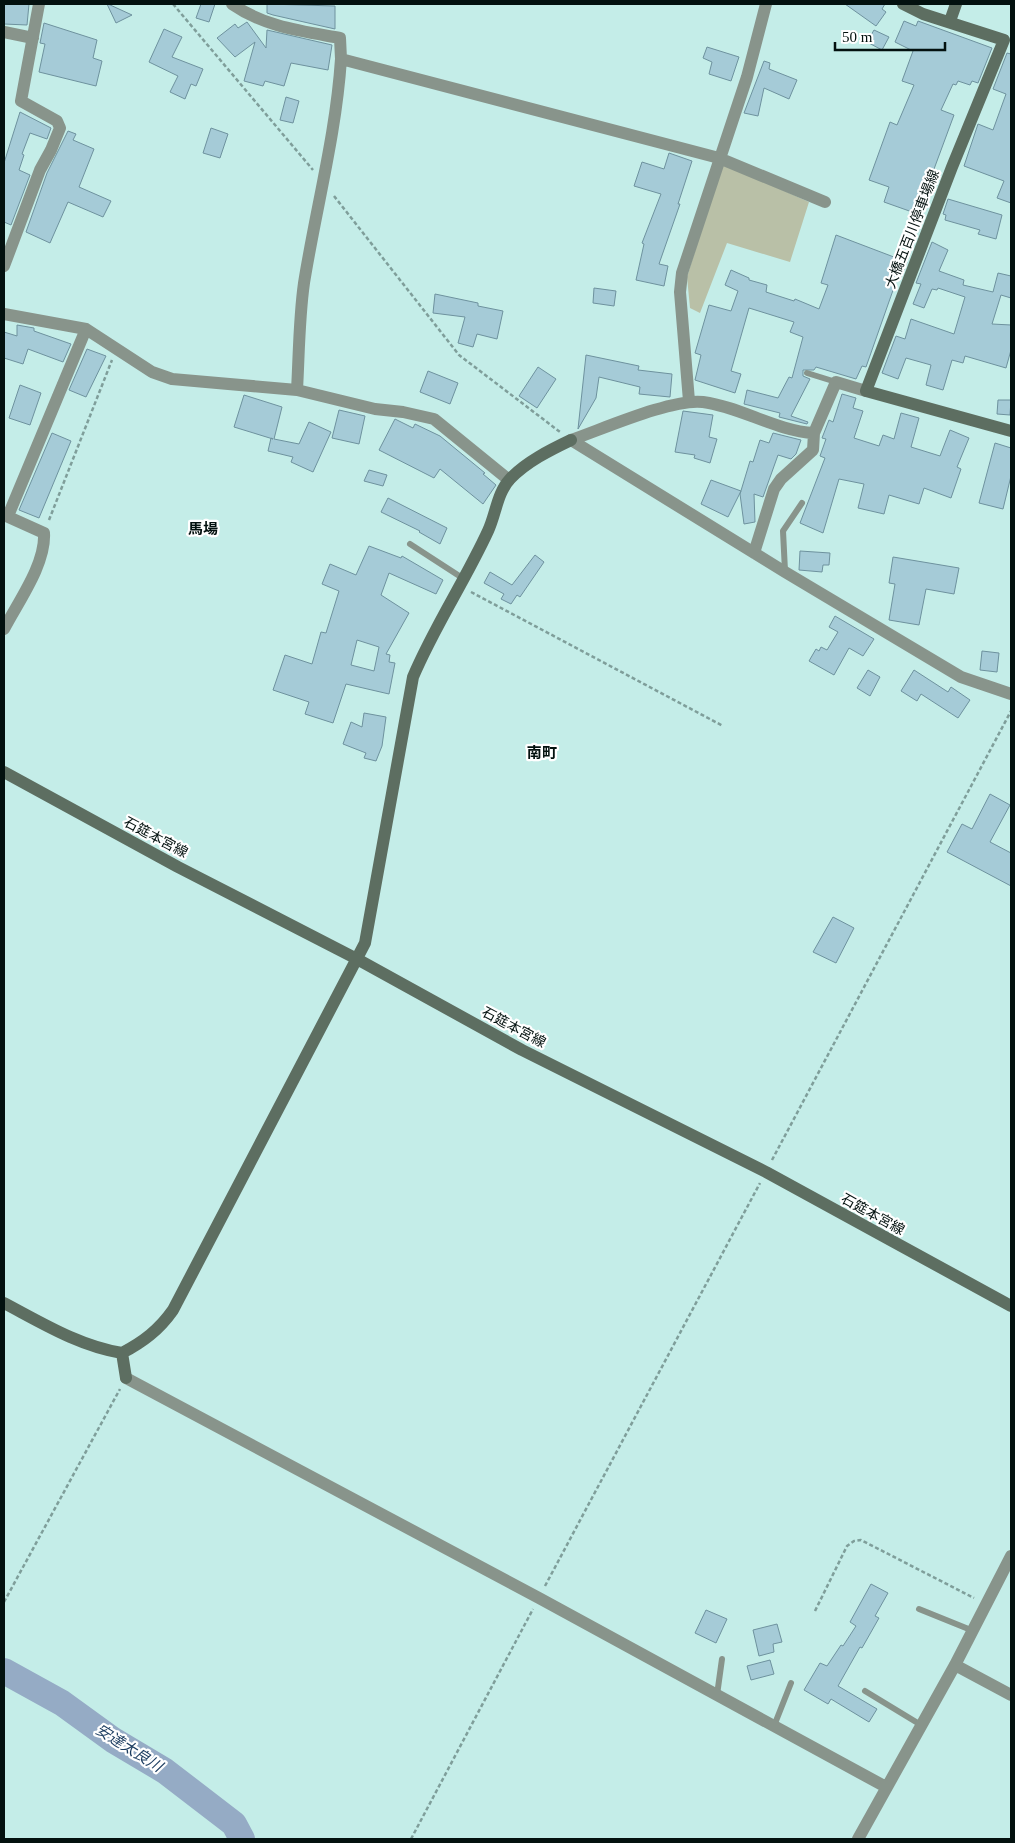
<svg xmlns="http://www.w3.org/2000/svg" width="1015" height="1843" font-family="'Times New Roman','Noto Sans JP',serif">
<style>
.green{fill:#b9c0a7}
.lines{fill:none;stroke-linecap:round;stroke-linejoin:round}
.river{stroke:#95abc5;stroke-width:26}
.building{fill:#a5cbd7;stroke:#6e929e;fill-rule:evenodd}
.path{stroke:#7f9e9a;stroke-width:2.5;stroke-dasharray:4 2.5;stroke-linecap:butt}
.lane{stroke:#88948b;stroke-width:6}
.street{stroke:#88948b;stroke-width:12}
.secondary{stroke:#5d6e61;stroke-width:12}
.labels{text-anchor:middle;stroke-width:4.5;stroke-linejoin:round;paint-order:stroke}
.street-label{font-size:14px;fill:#03110f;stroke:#fff}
.neighbourhood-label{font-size:15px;font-weight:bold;fill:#03110f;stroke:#fff}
.water-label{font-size:15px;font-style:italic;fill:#1a3b5f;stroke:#fff}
</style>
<rect width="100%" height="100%" fill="#c4ede8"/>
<path class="green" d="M722 163 809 202 790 262 727 243 700 313 690 308 687 277Z"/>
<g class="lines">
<path class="river" d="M4 1671 62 1703 113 1740 165 1771 234 1824 242 1839"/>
</g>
<path class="building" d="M4 4H29L27 25 4 24Z
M107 4H108L132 15 116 23Z
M201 4H215L209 22 196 18Z
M267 4 335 6V29L273 15 267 13Z
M845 4H885L882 9 886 12 876 26Z
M904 21 916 26 918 21 992 48 978 83 972 81 970 85 958 81 956 85 953 84 941 110 954 115 927 188H925L915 213 884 202 889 187 869 180 890 122 897 125 914 85 902 81 913 51 895 42Z
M247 22 266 48 267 30 332 45 328 70 291 63 284 86 265 81 263 86 244 81 255 42 235 57 217 38 235 24 238 28Z
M44 23 97 40 93 58 102 61 96 86 39 72 45 44 40 43Z
M164 29 182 37 172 57 203 69 196 86 191 84 185 99 170 92 178 76 149 62Z
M874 30 889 37 882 50 867 42Z
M707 47 739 57 731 81 709 74 712 62 703 58Z
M1007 53 1011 54V203L997 198 1004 181 964 166 978 124 993 130 1006 94 993 89Z
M764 61 770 63 769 69 797 80 789 99 764 88 758 116 744 113Z
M286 97 299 101 293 123 280 120Z
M20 112 51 128 47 139 30 133 22 154 24 155 19 170 30 175 11 225 4 222V163Z
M211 128 228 134 220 158 203 153Z
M68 131 76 134 73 140 94 149 79 187 111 201 103 217 68 202 50 243 26 232 47 173Z
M669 153 692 161 678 204H680L659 264 668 266 664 286 636 280 644 244 642 243 661 194 634 186 642 162 664 169Z
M948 199 1002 215 996 239 978 234 980 230 945 220 946 215 943 214Z
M836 235 907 262 901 277 898 276 866 367 862 366 856 379 816 367 814 370H803V376L810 379 791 416 808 422 807 424 779 417 780 413 744 404 747 390 778 398 789 377 792 378 803 337 790 332 794 322 749 308 731 371 741 374 735 393 695 380 701 355 695 353 709 305 731 311 738 291 725 285 731 270 749 278V280L767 285 766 292 794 301 795 299 819 309 828 285 821 283Z
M932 242 948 250 939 271 964 280 963 285 993 292 998 273 1011 276V298L1001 295 992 324 1011 325V350L1006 368 965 356 963 363 952 360 943 390 926 385 931 365 906 358 898 379 882 373 896 336 905 339 911 319 954 334 965 297 938 288 937 290 932 289 924 308 913 304 921 284 916 283Z
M594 288 616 291 614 306 593 303Z
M435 294 478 303V306L503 311 497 339 477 334 473 347 458 343 465 317 433 313Z
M17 325 34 328V331L71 344 63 362 28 349 23 364 4 358V332L17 336Z
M87 349 106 356 86 397 69 390Z
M586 355 639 366 638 370 672 374 670 397 639 394 640 387 599 377 596 398 578 429Z
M538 367 556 379 537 408 519 396Z
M428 371 458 383 450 404 420 392Z
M20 385 41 393 30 425 9 418Z
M842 394 856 398 853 408 863 411 854 438 879 446 883 435 894 439 901 413 919 418 911 447 940 456 950 430 969 438 957 467 961 469 951 498 924 488 919 504 889 495 884 514 858 508 864 484 839 479 823 533 800 523 825 458 820 456 826 439 822 438 829 420 833 422Z
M244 395 282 407 274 439 299 444 309 422 331 432 313 472 291 462 293 457 268 451 271 438 273 439 234 427Z
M998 400H1011L1010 415 997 414Z
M339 410 365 416 359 444 332 438Z
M683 411 713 415 709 437 717 439 710 463 694 458 695 455 675 452Z
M395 419 413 428 415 424 440 436 485 473 483 474 496 485 483 504 440 469 434 478 379 450Z
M52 433 71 441 39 518 19 510Z
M773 433 801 440 796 454 791 459 778 455 763 497 754 494 755 522 744 524 740 494 750 461 753 462 760 440 769 443Z
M995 443 1011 448V476L1003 509 979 503Z
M369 470 387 475 383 486 364 481Z
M711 480 741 491 728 517 701 504Z
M388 498 447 528 440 544 419 532 420 531 381 512Z
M369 546 401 558 402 556 443 580 436 594 389 573 381 595 409 613 386 654 390 655 389 662 395 663 389 694 346 684 333 723 305 714 309 702 273 690 285 655 312 664 321 632 326 633 339 591 322 584 330 564 356 575ZM357 640 379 647 374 671 351 665Z
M800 551 830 553 829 565H823L822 572 799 570Z
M535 555 544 562 520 597 517 595 511 604 501 599 504 594 484 583 490 572 512 585Z
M893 557 959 568 954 594 926 589 919 625 889 620 895 584 889 583Z
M835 616 874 639 863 656 849 648 834 675 809 661 816 649 819 651 821 647 827 650 838 632 829 627Z
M982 651 999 653 997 672 980 670Z
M868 670 880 677 870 696 857 688Z
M914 670 948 692 951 687 970 700 958 718 921 694 917 701 901 691Z
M364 713 386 717 382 746 376 761 364 758 366 753 343 744 351 722 362 727Z
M990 794 1010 805 990 842 1011 853V886L947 852 962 824 972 829Z
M833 917 854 928 836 963 813 952Z
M871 1584 888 1593 875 1616 879 1618 862 1648 860 1647 838 1686 877 1709 869 1722 831 1699 828 1704 804 1690 820 1663 827 1666 841 1645 843 1646 856 1626 850 1622Z
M706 1610 727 1619 716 1643 695 1633Z
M777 1624 782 1642 773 1644 774 1652 759 1656 753 1630Z
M770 1660 774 1674 751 1680 747 1666Z"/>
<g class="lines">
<path class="path" d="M173 4 313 170
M334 196 459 355 560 432
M49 520 112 360
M471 592 723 726
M772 1160 1011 711
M545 1586 760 1183
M4 1602 120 1389
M815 1611 847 1546 854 1541 861 1540 974 1598
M411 1839 533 1609"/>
<path class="lane" d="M807 373 836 382
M410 544 464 579
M785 571 783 531 802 503
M919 1609 971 1630
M865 1691 921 1725
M717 1695 722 1659
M774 1726 791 1683"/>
<path class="street" d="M232 4C265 27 301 31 340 38L341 59 719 158 825 202
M4 32 33 38
M4 266 40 170 51 150 60 128 57 121 21 101 39 4
M4 314 86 329 152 372 172 379 297 390 375 409 403 412 434 419 509 480
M297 390C299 355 299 318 304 283 316 208 336 135 341 59
M689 401 680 292 682 273 747 77 766 4
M571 440 785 572 961 677 1011 694
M571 440C603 429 673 398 703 402 741 407 776 431 814 433L836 382 866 391
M4 515 44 533C46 564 18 602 4 629
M8 516 86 329
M754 553 774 489 781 479 813 450 814 433
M126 1378 539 1598 886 1787
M955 1665 1011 1695
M858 1839 955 1665 1011 1556"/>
<path class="secondary" d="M903 4 923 14 1004 40 952 167 866 391 1011 431
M950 21 956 4
M4 772 178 867 357 959 522 1050 766 1172 1011 1306
M4 1303C42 1323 79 1346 122 1353 143 1342 159 1330 173 1310L365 943 413 677C434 627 465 581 488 531 496 514 497 493 510 479 526 462 550 450 571 440
M122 1353 126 1378"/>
</g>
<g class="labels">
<g class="street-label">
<text transform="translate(912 229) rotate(-69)" y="5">大橋五百川停車場線</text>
<text transform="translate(156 837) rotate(28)" y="5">石筵本宮線</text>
<text transform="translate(514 1027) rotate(28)" y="5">石筵本宮線</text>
<text transform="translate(873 1214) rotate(29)" y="5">石筵本宮線</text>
</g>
<g class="neighbourhood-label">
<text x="203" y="534">馬場</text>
<text x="542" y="758">南町</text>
</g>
<g class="water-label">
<text transform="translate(129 1748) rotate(32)" y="5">安達太良川</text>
</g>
</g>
<rect width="1015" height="1843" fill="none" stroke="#03110f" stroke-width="10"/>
<path d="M835 42v8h110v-8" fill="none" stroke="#03110f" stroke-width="2.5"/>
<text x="842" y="42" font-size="15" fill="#03110f" stroke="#ffffff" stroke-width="4" paint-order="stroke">50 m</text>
</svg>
